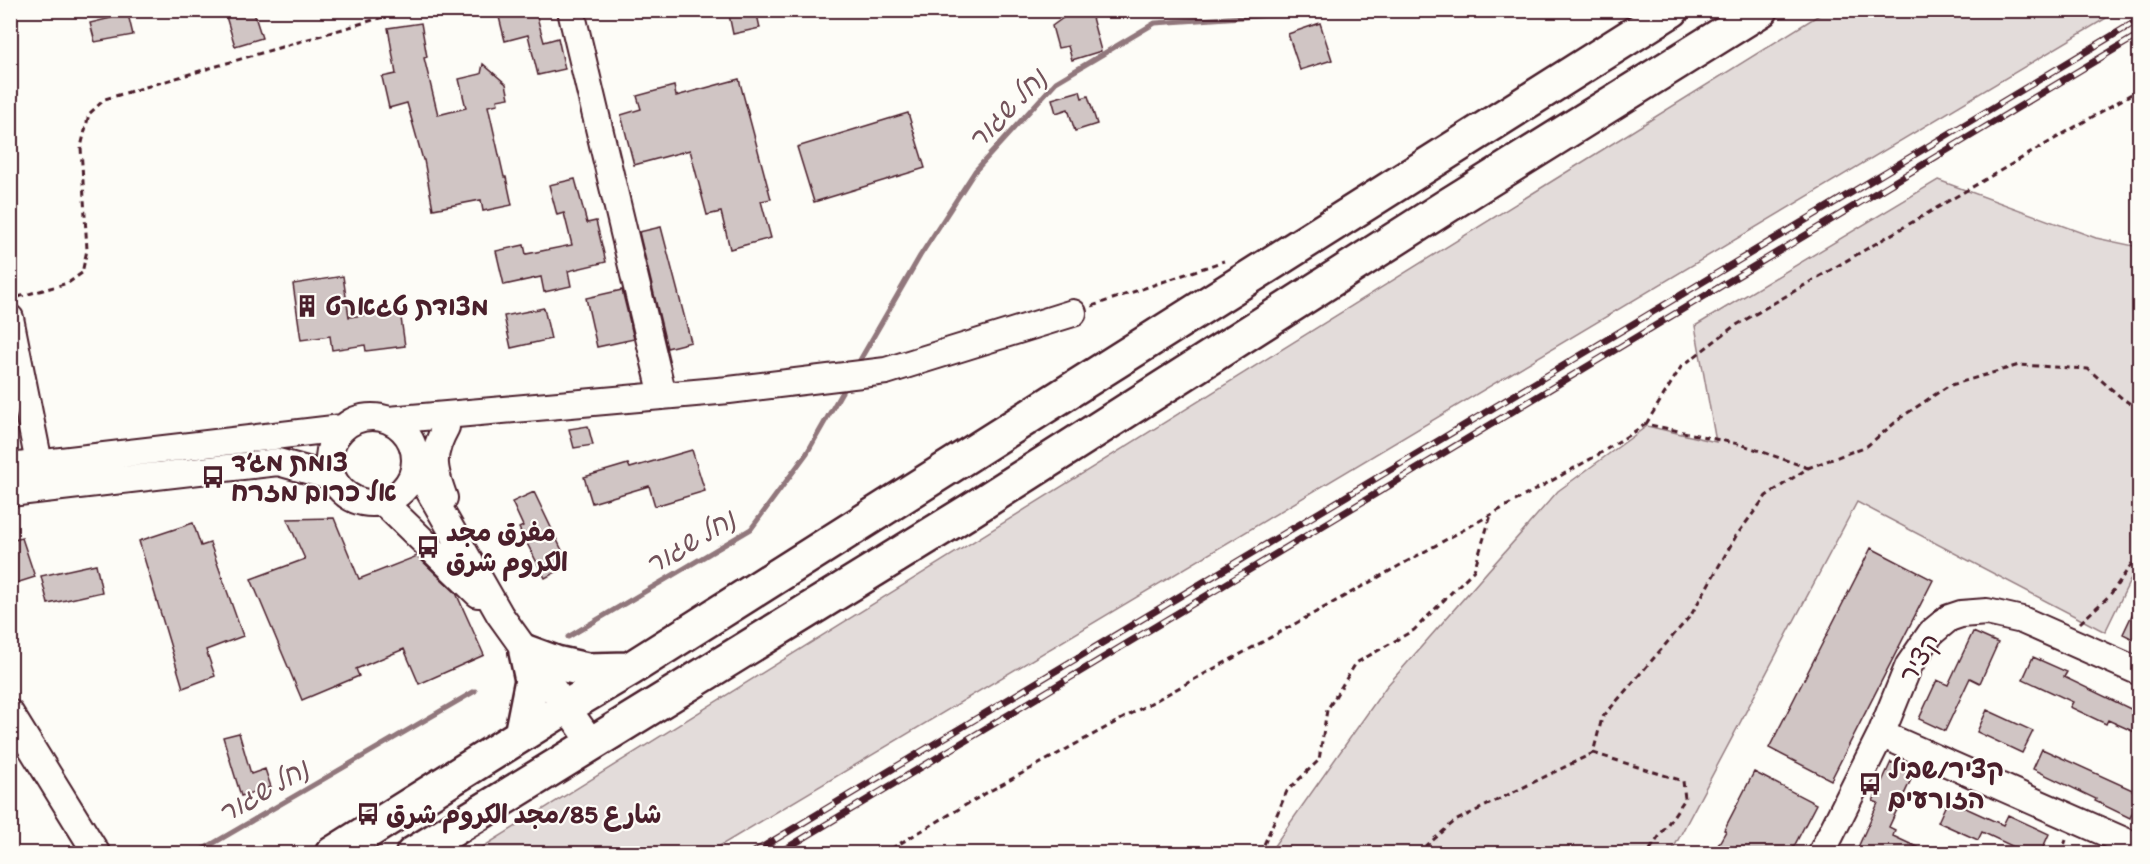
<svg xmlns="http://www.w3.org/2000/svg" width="2150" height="864" font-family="Itim,'Playpen Sans Arabic','Playpen Sans Hebrew',sans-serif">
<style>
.green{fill:#e3dcda;stroke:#967e82;stroke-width:1.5}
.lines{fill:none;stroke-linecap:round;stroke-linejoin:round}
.stream{stroke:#91777b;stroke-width:5}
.building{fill:#d0c5c4;stroke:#4a1f2b;stroke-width:1.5}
.minor-casing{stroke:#4a1f2b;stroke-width:30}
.highway-casing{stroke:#4a1f2b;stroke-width:38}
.path{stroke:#4a1f2b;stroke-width:3;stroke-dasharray:6 4.5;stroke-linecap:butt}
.minor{stroke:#fdfcf7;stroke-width:26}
.highway{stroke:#fdfcf7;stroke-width:33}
.rail-casing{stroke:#4a1f2b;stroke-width:7}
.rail{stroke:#fdfcf7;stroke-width:4.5;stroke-dasharray:14;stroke-linecap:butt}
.labels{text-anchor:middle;stroke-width:4.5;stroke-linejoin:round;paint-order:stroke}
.poi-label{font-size:26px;font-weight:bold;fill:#4a1f2b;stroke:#fdfcf7;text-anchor:start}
.street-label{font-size:26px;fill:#4a1f2b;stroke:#fdfcf7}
.water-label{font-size:27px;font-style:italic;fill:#73525a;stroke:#fdfcf7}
</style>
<rect width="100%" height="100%" fill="#fdfcf7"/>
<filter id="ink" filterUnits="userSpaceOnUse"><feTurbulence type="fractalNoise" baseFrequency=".0167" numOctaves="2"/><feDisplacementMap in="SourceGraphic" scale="12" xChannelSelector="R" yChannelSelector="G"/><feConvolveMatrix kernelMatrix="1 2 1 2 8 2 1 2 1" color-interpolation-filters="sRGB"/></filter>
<g filter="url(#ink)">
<path class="green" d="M1827 10 2118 11 708 853H473Z
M1938 180 2096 238 2139 247V562L2105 632 1857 502 1671 853H1269L1386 687 1558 491 1647 426 1716 442 1695 326Z"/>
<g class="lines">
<path class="stream" d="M860 360 920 256 975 171 1056 82 1155 23 1346 10
M568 637 751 529 807 453 843 390
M195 854 475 691"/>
</g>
<path class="building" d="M108 10H127L133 35 95 42 90 23 111 18Z
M224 10H253L262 38 235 46Z
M505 10H535L544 42 558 38 565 69 538 75 528 35 505 41 498 13Z
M728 10H756L760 28 733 34Z
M1074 10H1090L1101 51 1072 60 1068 46 1058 48 1052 26Z
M421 23 427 57 424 58 438 115 466 108 459 79 481 74 483 64 506 84 509 98 497 100 498 104 488 106 504 177H506L512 205 483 211 481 200 433 209 424 160H423L407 103 389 108 382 77 396 74 388 28Z
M1320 23 1332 60 1300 70 1288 34Z
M739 79 771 199 761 201 771 238 730 249 721 212 707 215 690 150 634 165 621 115 641 109 637 96 674 86 676 96Z
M1080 91 1082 98 1088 96 1097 124 1075 131 1068 109 1056 113 1052 99Z
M908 113 925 168 814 202 797 147Z
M575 179 587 223 596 221 606 262 568 271 571 286 544 292 541 277 504 285 496 251 524 245 526 254 572 245 564 213 557 215 549 185Z
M661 227 691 342 667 348 639 232Z
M343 276 349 317 400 311 405 346 366 351 365 345 332 350 330 336 301 340 293 284Z
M622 290 634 339 597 347 586 298Z
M544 308 551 339 511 348 504 316Z
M588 426 593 445 574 448 569 429Z
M692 450 705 491 655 506 649 486 592 503 584 477 628 464 630 468Z
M534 492 569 565 545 578 519 528 523 526 512 502Z
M334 518 359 579 417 556 456 593 484 655 419 684 404 649 356 669 359 676 302 700 251 579 305 559 287 519Z
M193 523 201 546 210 543 243 636 206 650 215 676 183 688 139 541Z
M22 538 35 577 10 585V541Z
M1871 548 1933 580 1831 780 1769 748Z
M96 564 102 592 48 604 41 576Z
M2139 600V642L2123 634Z
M1973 632 1998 643 1980 683 1970 678 1945 731 1919 719 1937 680 1948 685Z
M2033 657 2067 672 2064 677 2139 713V734L2108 720 2106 724 2070 707 2073 702 2023 679Z
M1987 710 2033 731 2022 753 1977 732Z
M239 733 251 774 265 769 271 787 241 796 223 737Z
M2042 749 2139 793V798L2130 818 2095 801 2096 799 2033 769Z
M1891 762 1914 773 1889 827 1895 830 1893 836 1932 854H1855L1878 803 1873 801Z
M1754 772 1816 804 1790 854H1713L1726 831 1724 830Z
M1948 800 2003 825 2008 815 2049 834 2040 854H2029L1982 832 1978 840 1938 822Z"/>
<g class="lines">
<g class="minor-casing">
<path id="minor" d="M573 10 572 15 663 396
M10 318 39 463
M329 460a43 43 0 1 1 86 0a43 43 0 1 1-86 0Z
M389 420 729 390 886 371 1073 313
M415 466 500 615 592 743
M10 467 342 428
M10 493 278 462 332 477
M444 498C433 468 430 456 446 427
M383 502 478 594
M10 713 97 854
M1881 734 2140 848
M1821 854 1881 734 1909 665 1931 633 1949 618 1961 614 1987 612 2022 620 2140 672"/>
</g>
<g class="highway-casing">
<path id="highway" d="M526 652 556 663 587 670 629 669
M521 735 532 680 526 652
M332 854 566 707 630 669 1672 10
M413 854 971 510 1450 204 1761 10"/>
</g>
<path class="path" d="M18 297 68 283 82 273 87 250 81 147 89 114 105 99 407 10
M1092 306 1224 261
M1646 424 1681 367 1733 327 2140 89
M2080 623 2110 595 2140 552
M1593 753 1683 781 1685 799 1647 854
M882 854 988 792 1248 650 1596 456 1646 424 1743 445 1808 468
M1260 854 1287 791 1319 760 1327 710 1356 663 1414 630 1474 570 1491 515
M1417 854 1455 821 1593 753 1602 718 1691 615 1736 536 1766 496 1808 468 1867 446 1903 416 1948 386 2019 365 2088 369 2123 399 2140 410
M2061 854 2066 840"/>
<use href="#minor" class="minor"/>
<use href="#highway" class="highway"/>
<g class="rail-casing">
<path id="rail" d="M751 854 2140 19
M777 854 2140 34"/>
</g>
<use href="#rail" class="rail"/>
</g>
</g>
<defs>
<g id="building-bare" transform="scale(1.8)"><path d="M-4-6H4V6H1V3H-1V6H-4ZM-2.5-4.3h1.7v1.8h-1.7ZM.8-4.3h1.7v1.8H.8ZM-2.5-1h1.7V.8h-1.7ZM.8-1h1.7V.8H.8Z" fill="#4a1f2b" stroke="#fdfcf7" stroke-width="2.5" paint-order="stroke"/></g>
<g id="bus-bare" transform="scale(1.8)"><path d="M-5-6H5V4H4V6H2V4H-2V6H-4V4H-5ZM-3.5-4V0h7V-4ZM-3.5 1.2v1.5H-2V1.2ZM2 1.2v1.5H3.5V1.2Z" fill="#4a1f2b" stroke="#fdfcf7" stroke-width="2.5" paint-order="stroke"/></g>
</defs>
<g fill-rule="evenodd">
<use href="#building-bare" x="307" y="306"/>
<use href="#bus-bare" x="213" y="477"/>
<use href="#bus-bare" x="428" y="547"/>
<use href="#bus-bare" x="1870" y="784"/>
<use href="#bus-bare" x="368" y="814"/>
</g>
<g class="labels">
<g class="poi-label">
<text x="325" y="315">מצודת טגארט</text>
<text x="231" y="471">צומת מג׳ד<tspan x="231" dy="30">אל כרום מזרח</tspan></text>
<text x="446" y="541">مفرق مجد<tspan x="446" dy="30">الكروم شرق</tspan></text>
<text x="1888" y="778">קציר/שביל<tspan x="1888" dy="30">הזורעים</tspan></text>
<text x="386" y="823">شارع 85/مجد الكروم شرق</text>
</g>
<g class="street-label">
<text transform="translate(1919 658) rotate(-58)" y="9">קציר</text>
</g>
<g class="water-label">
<text transform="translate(1007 109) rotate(-46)" y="9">נחל שגור</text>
<text transform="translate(690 542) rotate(-31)" y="9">נחל שגור</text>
<text transform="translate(263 791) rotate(-30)" y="9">נחל שגור</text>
</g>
</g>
<rect width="2150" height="864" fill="none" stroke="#fdfcf7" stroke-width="36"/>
<rect x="18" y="18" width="2114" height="828" fill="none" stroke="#4a1f2b" stroke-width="2" filter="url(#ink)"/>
</svg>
